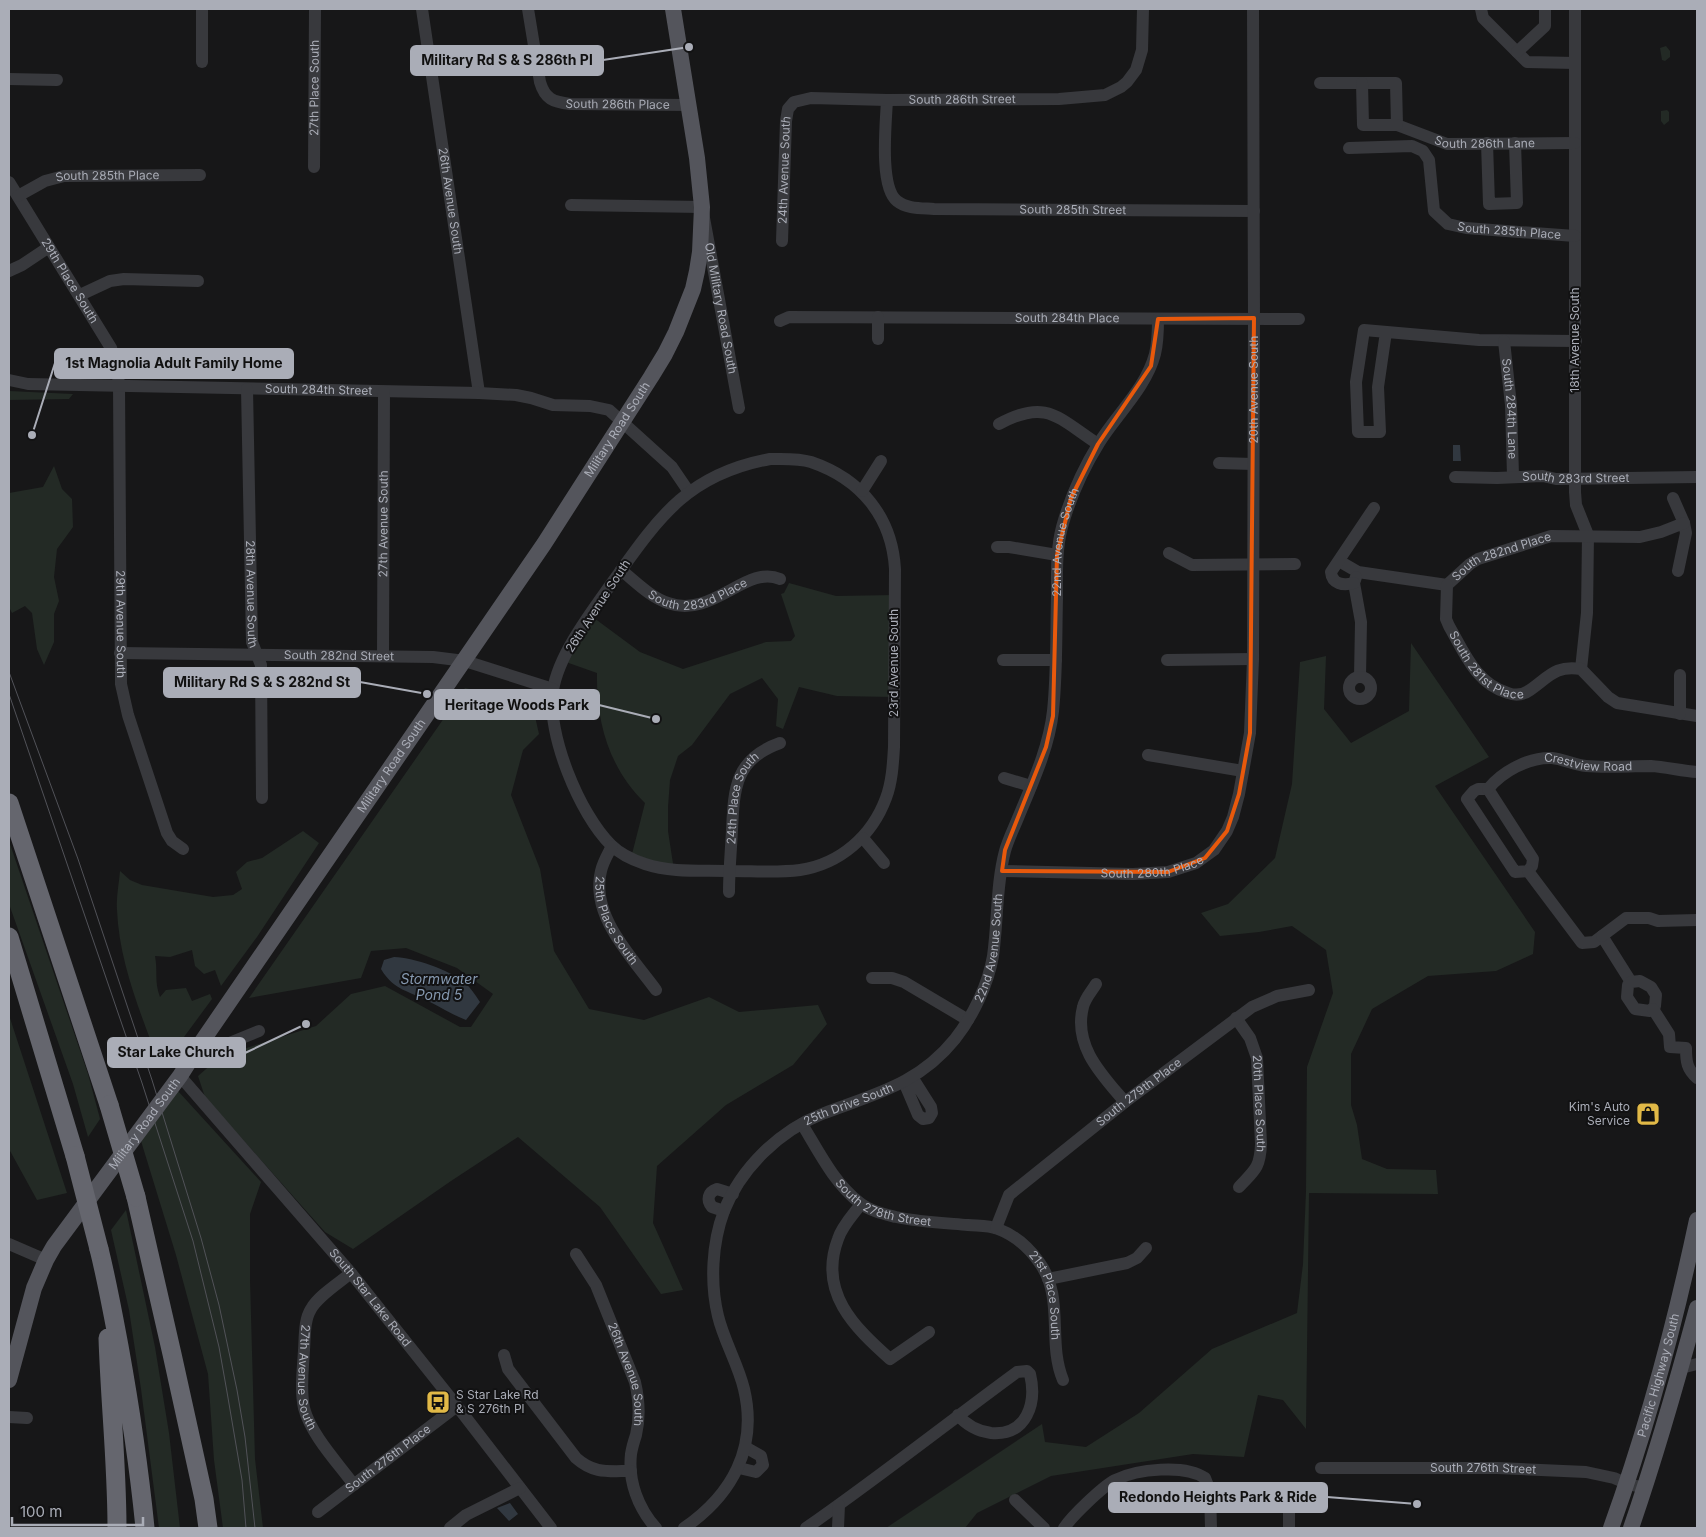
<svg xmlns="http://www.w3.org/2000/svg" width="1706" height="1537" font-family="Inter,sans-serif">
<style>
.green{fill:#232a25}
.water{fill:#313840}
.lines{fill:none;stroke-linecap:round;stroke-linejoin:round}
.minor{stroke:#38393d;stroke-width:12}
.major{stroke:#54555c;stroke-width:16}
.highway{stroke:#65666e;stroke-width:19}
.tram{stroke:#515258;stroke-width:1}
.highway-bridge{stroke:#65666e;stroke-width:19}
.marked{fill:none;stroke:#e8590c;stroke-width:4;stroke-linejoin:round}
.labels{text-anchor:middle;stroke-width:4;stroke-linejoin:round;paint-order:stroke}
.street-label{font-size:12px;fill:#aaadb7;stroke:#121213}
.poi-label{font-size:12px;fill:#aaadb7;stroke:#121213;text-anchor:end}
.water-label{font-size:14px;font-style:italic;fill:#8598af;stroke:#121213}
.leader{fill:none;stroke:#aaadb7;stroke-width:2}
.callout-dot{fill:#aaadb7;stroke:#121213;stroke-width:2}
.callout{fill:#aaadb7;stroke:#aaadb7;stroke-width:2}
.callout-label{font-size:14px;text-anchor:middle;font-weight:bold;fill:#111}
</style>
<rect width="100%" height="100%" fill="#171718"/>
<path class="green" d="M1666 46 1670 51V57L1665 61 1662 60 1660 48Z
M1667 110 1669 112V121L1664 125 1661 121V111Z
M9 391 73 394 69 399 9 400Z
M54 466 62 489 72 499 73 527 57 549 54 577 59 601 54 614V642L44 665 37 649 32 613 25 606 12 613 9 607V493L43 487Z
M789 583 836 596 895 595 894 697 837 696 799 687 783 729 776 726 778 699 762 678 730 694 692 745 678 756 670 780 668 807V831L674 870 631 858 645 803C609 768 596 722 597 673L563 661 590 615 640 652 683 669 766 642 791 641 795 636 781 594 784 593Z
M1411 643 1489 757 1435 786 1535 932 1533 954 1496 971 1428 976 1372 1009 1351 1054V1105L1357 1125 1362 1159 1387 1169 1436 1170 1438 1194 1309 1193 1306 1429 1283 1400 1258 1395 1244 1457 1193 1454 1051 1476 977 1513 965 1528H886L1042 1424 1045 1442 1086 1447 1139 1413 1212 1349 1297 1313 1303 1264 1306 1191 1307 1067 1333 993 1326 950 1292 926 1259 932 1220 936 1201 913 1228 904 1275 858 1292 784 1300 662 1326 656 1324 709 1351 743 1409 711Z
M465 688 532 703 539 734 523 750 511 795 540 869 554 951 589 1009 644 1020 709 997 739 1012 818 1005 827 1024 793 1065 726 1105 657 1166 653 1223 683 1290 661 1294 600 1207 518 1137 451 1181 353 1249 325 1232 205 1097 198 1076 221 1056 316 1026 351 994 385 986 460 1027H471L493 994 457 968 406 948 371 951 361 978 249 998Z
M303 831 319 843 257 937 221 986 215 970 204 974 195 966 192 950 170 957 155 956C158 972 154 981 160 997L166 990 186 988 192 1001 210 994 212 999 184 1037 155 1052C138 1007 119 959 117 910 116 897 119 884 120 871L130 880 142 885 213 897 233 895 242 889 236 872 247 862 262 858Z
M9 841 88 1074 99 1115 100 1119 88 1137 73 1084 9 904Z
M9 1015 67 1193 37 1200 9 1149Z
M178 1091 261 1182 250 1214V1280L255 1459 263 1528H223L214 1460 208 1374 176 1255 141 1141Z
M126 1210 155 1347 169 1433 180 1528H159L141 1389 129 1310 111 1230Z"/>
<path class="water" d="M1453 445H1460L1461 461H1453Z
M394 957C415 958 448 969 465 983 471 988 476 996 480 1002L466 1020C453 1015 442 1008 430 1002 410 991 394 991 381 969L384 960Z
M510 1503 518 1514 509 1521 497 1508Z"/>
<g class="lines">
<g class="minor">
<path d="M202 9V62"/>
<path id="s1" d="M422 9 479 393"/>
<path id="s2" d="M528 9 540 82C545 99 553 102 570 104L689 105"/>
<path d="M1481 9 1483 18 1527 62 1575 63"/>
<path d="M1575 9V492L1576 505 1588 535 1587 613 1581 669"/>
<path d="M1517 52 1545 26V9"/>
<path d="M9 79 57 80"/>
<path id="s3" d="M1320 83H1396L1397 125 1447 144 1575 143"/>
<path d="M1362 83 1363 125H1397"/>
<path id="s4" d="M887 100C886 122 879 187 897 201 907 209 922 208 934 209L1254 211"/>
<path d="M1487 143 1489 204 1517 203 1515 143"/>
<path id="s5" d="M1349 148 1412 146 1423 151 1429 160 1434 211 1448 224 1466 228 1575 236"/>
<path id="s6" d="M314 167 315 9"/>
<path id="s7" d="M9 182 111 348 117 366 119 385 121 684 128 715 167 833 172 841 183 849"/>
<path id="s8" d="M18 196 45 181 64 176 200 175"/>
<path id="s9" d="M571 205 702 207 739 408"/>
<path id="s10" d="M782 241 786 121 788 109 794 102 811 98 887 100 1059 99 1105 95 1121 87 1127 82 1136 70 1142 50 1143 9"/>
<path d="M9 271 22 265 49 247"/>
<path d="M80 295 110 281 124 279 198 281"/>
<path id="s11" d="M780 321 789 317 1299 319"/>
<path d="M1386 332 1378 387 1380 432H1358L1356 382 1364 330 1479 340 1576 341"/>
<path d="M878 339V317"/>
<path id="s12" d="M1504 341 1511 405 1513 476"/>
<path id="s13" d="M9 380 28 384 479 393 516 395 531 398 553 405 590 406 609 410 672 467 689 492"/>
<path id="s14" d="M247 389 252 642 261 665 262 798"/>
<path d="M999 424C1047 398 1058 418 1098 444"/>
<path d="M770 459C783 459 798 458 811 462 861 479 892 517 895 569L894 747C893 764 892 782 886 798 872 836 840 864 800 870 777 873 754 871 731 871 702 870 672 873 645 864 633 860 620 854 611 845 580 815 546 733 553 690 559 653 593 610 614 580 659 517 688 474 770 459Z"/>
<path d="M1219 463 1253 464"/>
<path id="s15" d="M1455 477 1497 478 1543 476 1556 479 1697 477"/>
<path d="M862 491 881 461"/>
<path d="M1673 498 1684 523 1686 533 1678 571"/>
<path d="M997 547H1009L1057 555"/>
<path d="M1169 553 1192 565 1295 564"/>
<path id="s16" d="M1339 561 1358 572 1447 585 1470 564 1478 559 1551 536 1640 537 1661 532 1684 523"/>
<path id="s17" d="M621 570C636 582 650 597 668 603 713 619 746 564 780 579"/>
<path d="M1356 577 1354 583 1361 622 1360 677"/>
<path d="M1354 583C1343 586 1332 584 1331 572L1374 508"/>
<path id="s18" d="M1447 585 1446 619 1449 626C1464 652 1476 684 1508 693 1516 696 1523 695 1530 690 1549 677 1555 665 1581 669L1608 697 1617 703 1697 716"/>
<path id="s19" d="M120 653 433 657 465 661 553 689"/>
<path id="s20" d="M383 655 384 392"/>
<path d="M1003 660H1056"/>
<path d="M1167 660 1253 659"/>
<path d="M1680 675V714"/>
<circle cx="1360" cy="688" r="11"/>
<path d="M1148 755 1243 771"/>
<path d="M1004 778 1031 786"/>
<path d="M1478 789H1488L1533 859 1532 866 1528 871 1515 872 1467 799 1474 791Z"/>
<path id="s21" d="M1488 789C1502 772 1528 757 1552 758 1563 759 1574 765 1586 766 1607 768 1629 766 1651 766 1666 767 1682 771 1697 772"/>
<path d="M863 838 884 863"/>
<path id="s22" d="M612 846C608 854 603 862 601 871 590 916 632 957 656 990"/>
<path id="s23" d="M1002 871 1133 874 1168 872 1196 863 1214 850 1227 831 1233 817 1239 794 1250 733 1253 659 1254 318 1253 9"/>
<path d="M1528 871 1582 943 1594 942 1602 936 1631 982"/>
<path id="s24" d="M729 892C729 871 731 850 732 830 734 788 735 759 780 743"/>
<path d="M1602 936 1626 918H1649L1658 921 1697 920"/>
<path d="M872 978H892L904 982 968 1020"/>
<path d="M1640 981 1651 987 1656 995 1655 1006 1650 1011 1635 1009 1627 997 1628 985 1631 982Z"/>
<path d="M1096 984C1092 991 1085 998 1083 1007 1073 1046 1102 1075 1125 1102"/>
<path d="M1653 1009 1669 1034 1670 1047 1686 1048C1686 1062 1687 1069 1697 1078"/>
<path id="s25" d="M1236 1018 1250 1038 1257 1058 1261 1144C1260 1168 1255 1170 1239 1187"/>
<path d="M201 1043 227 1044 259 1031"/>
<path id="s26" d="M180 1076 351 1273 457 1406 551 1528"/>
<path d="M904 1082 918 1115 923 1119 929 1118 932 1113 931 1107 912 1077"/>
<path id="s27" d="M802 1124C819 1152 834 1183 860 1203 870 1211 884 1214 896 1217 920 1222 944 1223 968 1225 978 1226 988 1225 998 1229 1014 1235 1029 1248 1039 1262 1065 1297 1047 1342 1063 1380"/>
<path d="M861 1204C853 1215 842 1226 838 1239 818 1292 854 1327 890 1359L929 1332"/>
<path d="M724 1211 712 1207C706 1200 708 1192 717 1189L733 1194"/>
<path id="s28" d="M996 1228 1009 1195 1125 1102 1252 1007 1277 996 1309 990"/>
<path d="M9 1244 46 1260"/>
<path id="s29" d="M576 1254 596 1285 635 1382C639 1399 640 1418 636 1435 634 1441 632 1448 631 1454 628 1481 638 1508 656 1528"/>
<path id="s30" d="M351 1273C339 1283 318 1296 311 1309 304 1320 305 1337 304 1350 303 1369 300 1389 304 1408 311 1435 338 1463 354 1485"/>
<path d="M1048 1279 1127 1263 1137 1258 1146 1248"/>
<path d="M504 1355 508 1369 576 1458C594 1474 608 1471 631 1471"/>
<path d="M1681 1368 1697 1364"/>
<path d="M9 1417 27 1418"/>
<path d="M739 1468 756 1472 763 1465 761 1456 745 1447"/>
<path id="s31" d="M1321 1468H1497L1586 1472 1614 1478 1628 1484 1645 1488"/>
<path d="M1015 1500 1044 1528"/>
<path id="s32" d="M318 1512 457 1406"/>
<path d="M450 1528 466 1515 520 1488"/>
<path id="s33" d="M684 1528C732 1495 758 1448 744 1389 738 1364 724 1341 718 1316 710 1283 712 1243 724 1211 741 1168 779 1131 822 1114 874 1094 918 1085 955 1039 973 1016 988 985 993 956 998 921 996 885 1005 851 1008 840 1014 828 1018 818 1032 784 1049 748 1053 711 1057 673 1056 635 1057 598 1057 574 1056 550 1062 527 1070 498 1083 469 1099 443 1117 414 1146 388 1155 354 1158 342 1158 330 1158 319"/>
<path d="M806 1528C878 1478 946 1424 1017 1372L1027 1371 1030 1374C1037 1403 1027 1436 991 1433 977 1431 967 1426 958 1415"/>
<path d="M838 1528 839 1505"/>
<path d="M1064 1528C1072 1516 1102 1487 1115 1480 1137 1469 1185 1464 1205 1478L1210 1491 1211 1528"/>
<path d="M1289 1528V1492"/>
</g>
<g class="major">
<path id="s34" d="M9 1380 34 1288 46 1260 54 1246 180 1076 201 1043 544 544 651 377 665 354 676 332 693 289 697 271 700 252 702 207 697 158 673 9"/>
<path id="s35" d="M1611 1528C1647 1428 1675 1324 1697 1220"/>
<path d="M1631 1528C1656 1456 1677 1382 1697 1308"/>
</g>
<path class="highway" d="M9 803 109 1105
M9 937 75 1156
M136 1197 172 1354 204 1499 208 1528
M99 1249C107 1281 113 1314 119 1346 130 1407 139 1467 145 1528
M108 1338C110 1401 117 1464 117 1528"/>
<path class="tram" d="M9 672 78 859 152 1080 201 1238 219 1305 237 1390 245 1437 255 1528
M9 694 142 1083 193 1241 219 1347 227 1392 242 1480 246 1528"/>
<path class="highway-bridge" d="M109 1105 136 1197
M75 1156 99 1249"/>
</g>
<path class="marked" d="M1254 318 1250 733 1239 794 1227 831 1205 858 1168 872 1002 871 1005 850 1046 747 1053 716 1057 555 1071 498 1098 444 1151 366 1158 319Z"/>
<defs>
<g id="shop-square" transform="scale(1.25)"><rect x="-9" y="-9" width="18" height="18" rx="4" fill="#e1b947" stroke="#121213"/><path d="M-5-2.5h2.3a2.7 3.5 0 0 1 5.4 0H5L5.5 6h-11ZM-1.5-2.5h3a1.5 2.3 0 0 0-3 0Z" fill="#111"/></g>
<g id="bus-square" transform="scale(1.25)"><rect x="-9" y="-9" width="18" height="18" rx="4" fill="#e1b947" stroke="#121213"/><path d="M-5-6H5V4H4V6H2V4H-2V6H-4V4H-5ZM-3.5-4V0h7V-4ZM-3.5 1.2v1.5H-2V1.2ZM2 1.2v1.5H3.5V1.2Z" fill="#111"/></g>
</defs>
<g fill-rule="evenodd">
<use href="#shop-square" x="1648" y="1114"/>
<use href="#bus-square" x="438" y="1402"/>
</g>
<g class="labels">
<g class="street-label">
<text dy="4" stroke="none"><textPath href="#s6" startOffset="79">27th Place South</textPath></text>
<text dy="4" stroke="none"><textPath href="#s10" startOffset="310">South 286th Street</textPath></text>
<text dy="4" stroke="none"><textPath href="#s2" startOffset="162">South 286th Place</textPath></text>
<text dy="4" stroke="none"><textPath href="#s3" startOffset="209">South 286th Lane</textPath></text>
<text dy="4" stroke="none"><textPath href="#s10" startOffset="71">24th Avenue South</textPath></text>
<text dy="4" stroke="none"><textPath href="#s8" startOffset="94">South 285th Place</textPath></text>
<text dy="4" stroke="none"><textPath href="#s1" startOffset="194">26th Avenue South</textPath></text>
<text dy="4" stroke="none"><textPath href="#s4" startOffset="281">South 285th Street</textPath></text>
<text dy="4" stroke="none"><textPath href="#s5" startOffset="218">South 285th Place</textPath></text>
<text dy="4" stroke="none"><textPath href="#s7" startOffset="116">29th Place South</textPath></text>
<text dy="4" stroke="none"><textPath href="#s9" startOffset="234">Old Military Road South</textPath></text>
<text dy="4" stroke="none"><textPath href="#s11" startOffset="288">South 284th Place</textPath></text>
<text transform="translate(1575 340) rotate(-90)" y="4">18th Avenue South</text>
<text dy="4" stroke="none"><textPath href="#s13" startOffset="310">South 284th Street</textPath></text>
<text dy="4" stroke="none"><textPath href="#s23" startOffset="685">20th Avenue South</textPath></text>
<text dy="4" stroke="none"><textPath href="#s12" startOffset="68">South 284th Lane</textPath></text>
<text dy="4" stroke="none"><textPath href="#s34" startOffset="1134">Military Road South</textPath></text>
<text dy="4" stroke="none"><textPath href="#s15" startOffset="121">South 283rd Street</textPath></text>
<text dy="4" stroke="none"><textPath href="#s20" startOffset="131">27th Avenue South</textPath></text>
<text dy="4" stroke="none"><textPath href="#s33" startOffset="1159">22nd Avenue South</textPath></text>
<text dy="4" stroke="none"><textPath href="#s16" startOffset="175">South 282nd Place</textPath></text>
<text dy="4" stroke="none"><textPath href="#s17" startOffset="89">South 283rd Place</textPath></text>
<text dy="4" stroke="none"><textPath href="#s14" startOffset="205">28th Avenue South</textPath></text>
<text transform="translate(598 606) rotate(-57)" y="4">26th Avenue South</text>
<text dy="4" stroke="none"><textPath href="#s7" startOffset="472">29th Avenue South</textPath></text>
<text dy="4" stroke="none"><textPath href="#s19" startOffset="219">South 282nd Street</textPath></text>
<text dy="4" stroke="none"><textPath href="#s18" startOffset="99">South 281st Place</textPath></text>
<text transform="translate(894 663) rotate(-90)" y="4">23rd Avenue South</text>
<text dy="4" stroke="none"><textPath href="#s21" startOffset="110">Crestview Road</textPath></text>
<text dy="4" stroke="none"><textPath href="#s34" startOffset="729">Military Road South</textPath></text>
<text dy="4" stroke="none"><textPath href="#s24" startOffset="96">24th Place South</textPath></text>
<text dy="4" stroke="none"><textPath href="#s23" startOffset="151">South 280th Place</textPath></text>
<text dy="4" stroke="none"><textPath href="#s22" startOffset="81">25th Place South</textPath></text>
<text dy="4" stroke="none"><textPath href="#s33" startOffset="742">22nd Avenue South</textPath></text>
<text dy="4" stroke="none"><textPath href="#s28" startOffset="201">South 279th Place</textPath></text>
<text dy="4" stroke="none"><textPath href="#s25" startOffset="91">20th Place South</textPath></text>
<text dy="4" stroke="none"><textPath href="#s33" startOffset="516">25th Drive South</textPath></text>
<text dy="4" stroke="none"><textPath href="#s34" startOffset="294">Military Road South</textPath></text>
<text dy="4" stroke="none"><textPath href="#s27" startOffset="120">South 278th Street</textPath></text>
<text dy="4" stroke="none"><textPath href="#s27" startOffset="328">21st Place South</textPath></text>
<text dy="4" stroke="none"><textPath href="#s26" startOffset="292">South Star Lake Road</textPath></text>
<text dy="4" stroke="none"><textPath href="#s29" startOffset="132">26th Avenue South</textPath></text>
<text dy="4" stroke="none"><textPath href="#s35" startOffset="160">Pacific Highway South</textPath></text>
<text dy="4" stroke="none"><textPath href="#s30" startOffset="124">27th Avenue South</textPath></text>
<text dy="4" stroke="none"><textPath href="#s32" startOffset="88">South 276th Place</textPath></text>
<text dy="4" stroke="none"><textPath href="#s31" startOffset="162">South 276th Street</textPath></text>
</g>
<g class="poi-label">
<text x="1630" y="1111">Kim's Auto<tspan x="1630" dy="14">Service</tspan></text>
<text x="456" y="1399" text-anchor="start">S Star Lake Rd<tspan x="456" dy="14">&amp; S 276th Pl</tspan></text>
</g>
<g class="water-label">
<text x="439" y="984">Stormwater<tspan x="439" dy="16">Pond 5</tspan></text>
</g>
</g>
<path class="leader" d="M689 47L603 60M32 435L55 363M427 694L360 682M656 719L599 705M306 1024L245 1053M1417 1504L1327 1497"/>
<g class="callout-dot">
<circle cx="689" cy="47" r="5"/>
<circle cx="32" cy="435" r="5"/>
<circle cx="427" cy="694" r="5"/>
<circle cx="656" cy="719" r="5"/>
<circle cx="306" cy="1024" r="5"/>
<circle cx="1417" cy="1504" r="5"/>
</g>
<g class="callout">
<rect x="411" y="46" width="192" height="29" rx="5"/>
<rect x="55" y="349" width="238" height="29" rx="5"/>
<rect x="164" y="668" width="196" height="29" rx="5"/>
<rect x="435" y="690" width="164" height="29" rx="5"/>
<rect x="108" y="1038" width="137" height="29" rx="5"/>
<rect x="1109" y="1483" width="218" height="29" rx="5"/>
</g>
<g class="callout-label">
<text x="507" y="65">Military Rd S &amp; S 286th Pl</text>
<text x="174" y="368">1st Magnolia Adult Family Home</text>
<text x="262" y="687">Military Rd S &amp; S 282nd St</text>
<text x="517" y="710">Heritage Woods Park</text>
<text x="176" y="1057">Star Lake Church</text>
<text x="1218" y="1502">Redondo Heights Park &amp; Ride</text>
</g>
<rect width="1706" height="1537" fill="none" stroke="#aaadb7" stroke-width="20"/>
<path d="M12 1517v8h131v-8" fill="none" stroke="#aaadb7" stroke-width="2.5"/>
<text x="20" y="1517" font-size="15" fill="#aaadb7" stroke="#121213" stroke-width="4" paint-order="stroke">100 m</text>
</svg>
